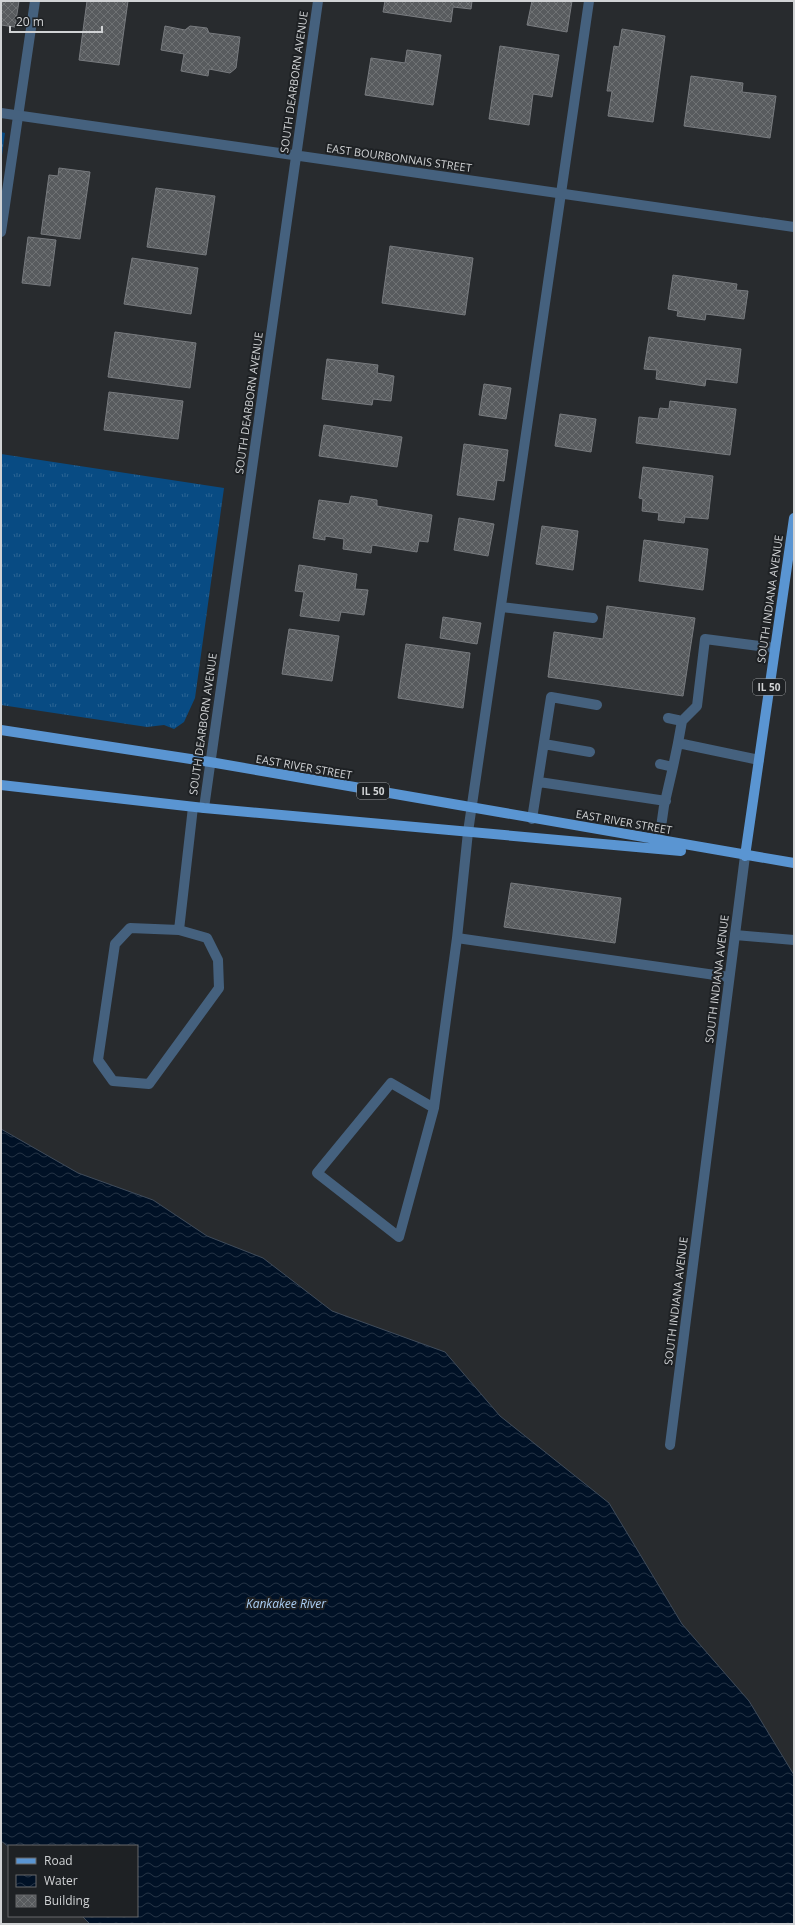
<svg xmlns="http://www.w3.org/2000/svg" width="795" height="1925" font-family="'Open Sans',sans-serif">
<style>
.grass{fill:url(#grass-tufts)}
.water{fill:url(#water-waves);stroke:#3f4b5a}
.building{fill:url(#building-cross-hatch);stroke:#787b7f}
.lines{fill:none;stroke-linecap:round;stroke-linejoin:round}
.lane{stroke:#45617e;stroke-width:10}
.street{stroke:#45617e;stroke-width:10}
.primary{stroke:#5a95d2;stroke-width:10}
.labels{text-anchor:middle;stroke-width:4;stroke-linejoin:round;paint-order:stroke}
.shield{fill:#1e2124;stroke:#9b9ea0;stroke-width:1}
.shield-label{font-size:10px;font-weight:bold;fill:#d1d3d5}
.street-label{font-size:11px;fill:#d1d3d5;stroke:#1e2124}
.water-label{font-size:12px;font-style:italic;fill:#abcef3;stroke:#1e2124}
</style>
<defs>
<pattern id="grass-tufts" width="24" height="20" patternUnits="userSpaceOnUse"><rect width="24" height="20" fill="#084b83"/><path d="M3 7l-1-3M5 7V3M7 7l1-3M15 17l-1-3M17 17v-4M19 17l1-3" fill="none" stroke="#2b6494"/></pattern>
<pattern id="water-waves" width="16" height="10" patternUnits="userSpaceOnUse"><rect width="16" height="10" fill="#001126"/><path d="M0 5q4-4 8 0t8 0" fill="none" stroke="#243345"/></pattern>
<pattern id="building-cross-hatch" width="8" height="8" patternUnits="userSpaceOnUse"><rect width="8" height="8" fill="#585b5e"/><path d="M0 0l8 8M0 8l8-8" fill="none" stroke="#6f7274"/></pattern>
</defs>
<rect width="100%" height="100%" fill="#282b2e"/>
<path class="grass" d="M1 132 5 133 1 163Z
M1 454 224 488 195 698 184 722 174 729 164 725 147 727 1 705Z"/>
<path class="water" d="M1 1129 78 1173 153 1200 207 1236 263 1258 332 1311 445 1352 500 1416 609 1503 682 1624 749 1701 794 1775V1924H90L82 1916H137V1846H9V1847L1 1841Z"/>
<path class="building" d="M1 1H19L15 27 1 25Z
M87 1H128L119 65 79 60Z
M385 1H472L471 9 453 7 451 22 383 12Z
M532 1H572L567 32 527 25Z
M165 26 185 30 190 26 207 28 209 33 240 37 236 68 230 73 209 69 208 76 181 71 184 54 161 50Z
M622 29 665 36 653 122 608 116 612 91H607L614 46 619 47Z
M500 46 559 55 552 97 533 94 529 125 489 119Z
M407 50 441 55 433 105 365 95 371 58 405 63Z
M691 76 743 83 742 92 776 96 770 138 684 126Z
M59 168 90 172 80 239 41 234 49 175 58 176Z
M156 188 215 196 206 255 147 247Z
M28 237 56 240 50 286 22 283Z
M390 246 473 258 465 315 382 303Z
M132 258 198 268 191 314 124 304Z
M673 275 737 284 736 290 748 291 744 319 706 314 705 320 677 316 678 311 668 309Z
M115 332 196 343 190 388 108 377Z
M649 337 741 349 737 383 706 379 705 386 656 379 657 370 644 369Z
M327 359 378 365 377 373 394 376 391 401 373 399 372 405 322 399Z
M484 384 511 388 506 419 479 415Z
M109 392 183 401 178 439 104 430Z
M670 401 736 409 730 455 636 443 639 417 658 419 660 408 669 409Z
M560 414 596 419 591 452 555 446Z
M324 425 402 437 397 467 319 456Z
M464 444 508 450 504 481 497 480 494 500 457 495Z
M643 467 713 476 708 519 685 517 684 523 658 520 659 513 642 511 643 499 639 498Z
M351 496 377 500V506L432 515 428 542 419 541 417 552 372 545 371 553 343 549 344 539 325 536V540L313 538 319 500 349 504Z
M459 518 494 524 488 556 454 550Z
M542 526 578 531 573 570 536 564Z
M644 540 708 549 703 590 639 581Z
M299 565 357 574 355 589 368 590 364 615 341 612 339 621 300 616 304 592 295 591Z
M607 606 695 618 683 696 548 677 554 632 603 639Z
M443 617 481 623 477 644 440 638Z
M289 629 339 636 332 681 282 674Z
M406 644 470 653 463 708 398 698Z
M511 883 621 898 615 943 504 927Z"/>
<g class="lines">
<path class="lane" d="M589 1 468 832 457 938 729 977
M1 232 35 1
M501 607 593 618
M668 718 682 721 678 743 759 760
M682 721 697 706 705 639 775 648
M544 744 590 752
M660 764 673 767 678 743
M539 782 666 801
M532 819 551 697 597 705
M659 841 664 806 673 767
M179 930 130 928 115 944 98 1060 113 1081 149 1084 219 988 218 960 207 938 179 930 193 807
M735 935 794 940
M434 1108 391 1083 317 1173 399 1237 434 1108 457 938"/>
<path class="street" d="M1 113 794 227
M204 808 318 1
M670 1445 745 856"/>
<path class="primary" d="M1 730 210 762 794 863
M1 785 204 808 681 851
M745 856 794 518"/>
</g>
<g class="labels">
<g class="shield">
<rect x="753" y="679" width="32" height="16" rx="3"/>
<rect x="357" y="783" width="32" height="16" rx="3"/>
</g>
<g class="shield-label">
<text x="769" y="691">IL 50</text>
<text x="373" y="795">IL 50</text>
</g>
<g class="street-label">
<text transform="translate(294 82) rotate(-82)" y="4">SOUTH DEARBORN AVENUE</text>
<text transform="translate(399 158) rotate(8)" y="4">EAST BOURBONNAIS STREET</text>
<text transform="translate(249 403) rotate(-82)" y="4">SOUTH DEARBORN AVENUE</text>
<text transform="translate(770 599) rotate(-82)" y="4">SOUTH INDIANA AVENUE</text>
<text transform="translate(203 724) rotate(-82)" y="4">SOUTH DEARBORN AVENUE</text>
<text transform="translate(304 767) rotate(10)" y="4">EAST RIVER STREET</text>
<text transform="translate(624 822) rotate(10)" y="4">EAST RIVER STREET</text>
<text transform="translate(717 979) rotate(-83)" y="4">SOUTH INDIANA AVENUE</text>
<text transform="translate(676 1301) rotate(-83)" y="4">SOUTH INDIANA AVENUE</text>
</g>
<g class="water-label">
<text x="286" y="1608">Kankakee River</text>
</g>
</g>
<rect width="795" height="1925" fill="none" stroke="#d1d3d5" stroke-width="4"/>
<rect x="8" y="1845" width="130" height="72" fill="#1e2124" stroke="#66686b"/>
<rect x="16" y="1858" width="20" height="6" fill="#5a95d2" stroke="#66686b"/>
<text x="44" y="1865" font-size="12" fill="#d1d3d5">Road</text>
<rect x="16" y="1875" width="20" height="12" fill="url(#water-waves)" stroke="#66686b"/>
<text x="44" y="1885" font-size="12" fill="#d1d3d5">Water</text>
<rect x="16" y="1895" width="20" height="12" fill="url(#building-cross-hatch)" stroke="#66686b"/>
<text x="44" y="1905" font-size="12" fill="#d1d3d5">Building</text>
<path d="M10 26v6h92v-6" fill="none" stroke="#d1d3d5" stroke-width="2"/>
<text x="16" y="26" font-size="12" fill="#d1d3d5" stroke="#1e2124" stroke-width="3" paint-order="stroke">20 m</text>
</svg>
